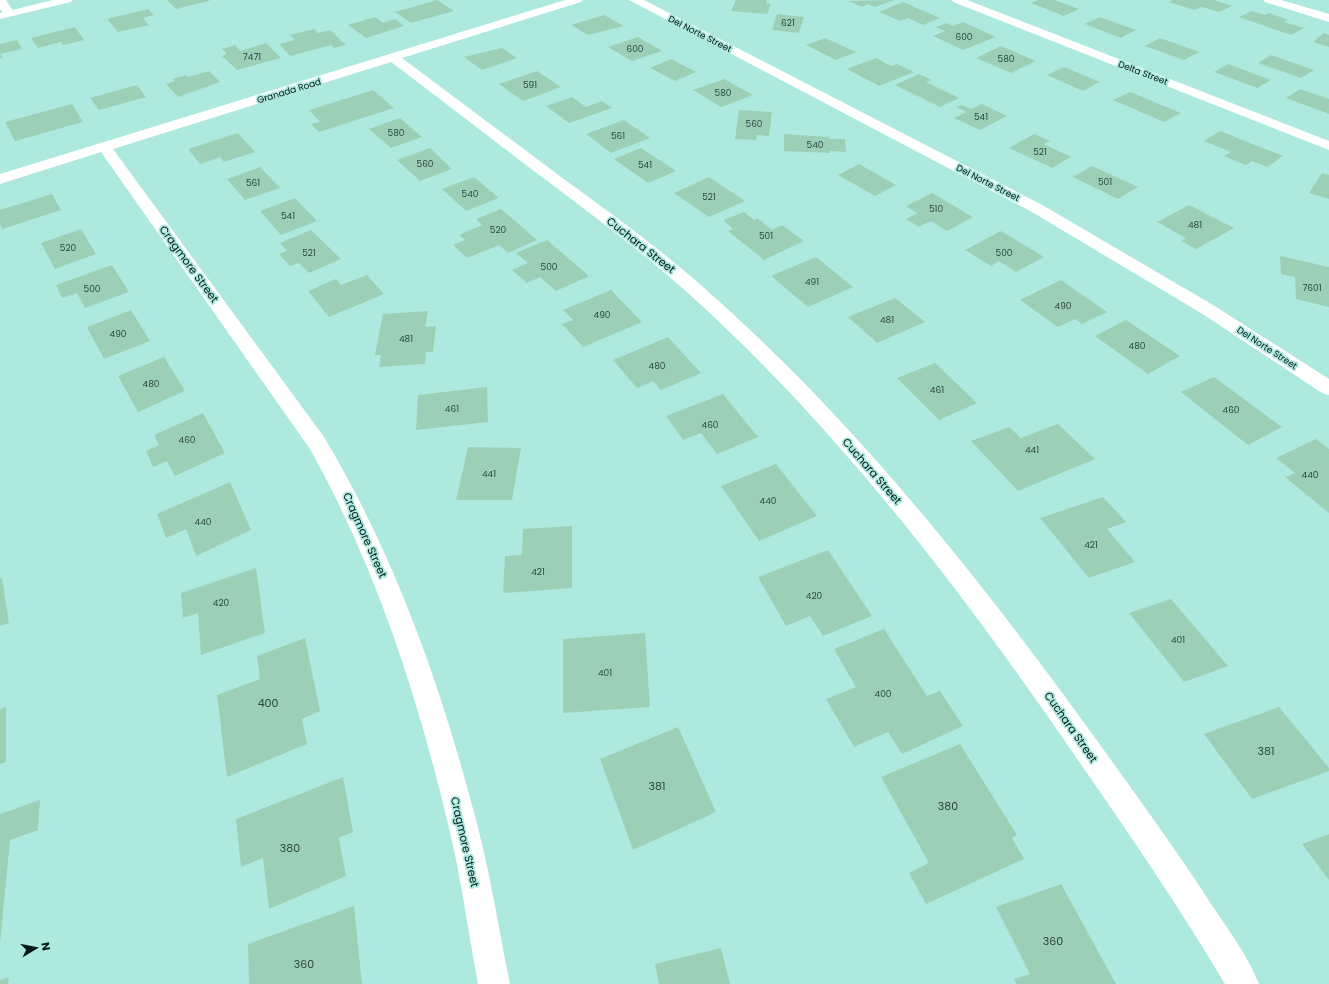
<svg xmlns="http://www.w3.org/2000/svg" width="1329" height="984" font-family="Poppins,sans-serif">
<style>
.building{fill:#9dcfb7}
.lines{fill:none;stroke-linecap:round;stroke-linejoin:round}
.street{fill:#fff;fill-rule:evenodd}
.secondary{fill:#fff;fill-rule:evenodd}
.labels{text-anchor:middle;stroke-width:3.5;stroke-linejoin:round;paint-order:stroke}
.number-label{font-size:9px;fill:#29463e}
.far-street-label{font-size:9px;fill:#021815;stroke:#aee9e0}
.street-label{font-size:11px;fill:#021815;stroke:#aee9e0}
.near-number-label{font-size:11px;fill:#29463e}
</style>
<rect width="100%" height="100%" fill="#aee9e0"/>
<path class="building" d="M167 0H209V1L176 9Z
M437 0 454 11 411 23 395 12Z
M736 0H767L766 3 771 4 767 14 731 11Z
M894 0 875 7 868 4 862 7 848 1Z
M1038 0H1055L1079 9 1064 16 1031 3Z
M1173 0H1214L1232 6 1219 12 1202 7 1194 10 1169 2Z
M903 2 940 18 923 25 908 18 900 21 879 12Z
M148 9 154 15 143 18 149 25 118 32 107 19Z
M1252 11 1265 15 1269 13 1288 20 1284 22 1304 28 1291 35 1239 17Z
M777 14 804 17 799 33 772 30Z
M604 15 624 26 588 35 571 25Z
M375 17 383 23 395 19 404 26 366 38 348 25Z
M1100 17 1136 30 1121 38 1085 24Z
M963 22 996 37 963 50 933 36 945 31 936 27 947 23 953 26Z
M75 27 84 40 63 45 61 42 38 48 31 38Z
M314 29 318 33 330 30 346 45 334 48 331 45 290 56 279 44 295 40 290 35Z
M1324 33 1329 35V47L1313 42Z
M638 37 662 51 632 61 608 47Z
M825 38 856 52 836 60 806 45Z
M1160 38 1199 52 1184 60 1145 46Z
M17 40 22 49 0 54 3 58 0 59V44Z
M266 43 281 58 237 70 222 56 227 54 222 49 235 45 240 51Z
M1001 46 1036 61 1011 73 976 58Z
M502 48 517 58 482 70 464 57Z
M1271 55 1314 70 1301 78 1258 63Z
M876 58 891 66 897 64 914 72 879 86 847 69Z
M671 59 696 72 675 81 650 68Z
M1228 64 1271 80 1257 88 1214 72Z
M1064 67 1100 82 1083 91 1047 75Z
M209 71 220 82 178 97 166 84 175 81 172 79 186 75 188 77Z
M537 71 561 87 523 101 499 84Z
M919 74 932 80 926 82 959 98 940 107 895 85Z
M724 79 753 95 721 107 693 90Z
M137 85 146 97 99 110 90 98Z
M1300 89 1329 99V114L1286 98Z
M373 90 394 108 319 132 311 124 320 122 309 110Z
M1130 92 1181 113 1164 122 1113 100Z
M572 97 586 107 602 101 612 108 569 123 546 106Z
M72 104 83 122 15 141 5 122Z
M982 104 1007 116 980 130 954 118 966 112 956 107 962 105 971 109Z
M739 110 772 112 769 136 757 135 756 140 735 139Z
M400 118 422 137 391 148 369 129Z
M624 120 650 138 611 153 586 134Z
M1220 131 1283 156 1267 167 1252 161 1246 165 1224 156 1231 152 1204 141Z
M238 133 255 152 224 162 220 157 200 164 188 149Z
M784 134 829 137V139H845L846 152 830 151V153L784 151Z
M1034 134 1050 141 1044 144 1071 157 1052 168 1009 148Z
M430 148 452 169 420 181 397 160Z
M641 148 676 171 648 183 614 159Z
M859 164 896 185 875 196 838 175Z
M1092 166 1138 187 1118 199 1073 177Z
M260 167 280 188 245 200 227 179Z
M1322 173 1329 175V199L1309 193Z
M474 177 499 198 466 211 442 189Z
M709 177 745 201 709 217 674 193Z
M932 193 973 217 947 231 931 221 919 227 906 219 917 213 906 206Z
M52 194 61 210 2 229 0 224V210Z
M295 198 317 221 281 235 260 211Z
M1189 205 1234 228 1196 249 1181 241 1186 238 1157 222Z
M501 209 537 240 508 253 499 245 467 258 453 245 465 240 459 235 482 225 476 219Z
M744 212 754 220 757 218 772 230 782 225 804 241 764 260 728 231 733 229 723 220Z
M81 229 96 254 55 269 41 243Z
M311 230 341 259 309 273 299 263 290 266 279 254 287 251 280 243Z
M1001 231 1044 257 1016 272 999 261 991 266 965 250Z
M547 240 589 276 556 291 540 277 527 283 512 270 528 263 516 253Z
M1280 256 1329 267V307L1296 299 1295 277 1281 274Z
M816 257 853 287 808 307 771 276Z
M112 265 129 292 85 308 77 293 62 298 56 285Z
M367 275 384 294 329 317 308 291 336 279 341 285Z
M1061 280 1107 312 1082 324 1075 319 1058 327 1020 300Z
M611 290 642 322 583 347 562 324 573 320 563 310Z
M895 298 925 322 877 343 848 317Z
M131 310 150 341 104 359 87 327Z
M428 311 425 327 436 326 433 352H426L425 364 379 367 381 355H375L383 314Z
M1126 320 1180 356 1148 374 1095 336Z
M668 337 701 373 661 390 653 381 637 388 613 360Z
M164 357 185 391 138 412 118 376Z
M935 363 977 403 939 420 897 378Z
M1214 377 1282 427 1248 445 1181 392Z
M487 387 488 422 416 430 418 395Z
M723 394 758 437 717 454 701 433 683 440 666 416Z
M203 413 225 453 175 476 167 461 153 467 146 451 159 445 154 435Z
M1058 424 1095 459 1018 491 971 441 1009 427 1021 438Z
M1316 439 1329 449V513L1285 477 1295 473 1276 458Z
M468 447 521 448 512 500H456Z
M776 464 817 516 759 541 721 486Z
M230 482 251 530 196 556 186 529 166 538 157 514Z
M1103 497 1126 522 1107 529 1135 562 1089 578 1040 518Z
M572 526V588L503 593 505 556 522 555 523 529Z
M828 550 872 616 823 636 810 616 786 626 758 577Z
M256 568 265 633 201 655 198 613 183 618 181 593Z
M2 578 9 623 0 626V579Z
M1171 599 1228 666 1184 682 1129 613Z
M884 629 927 696 940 691 963 726 902 754 888 732 854 747 826 699 856 687 834 649Z
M645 633 650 707 563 713V639Z
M305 638 320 711 302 719 307 744 227 777 217 695 260 679 257 656Z
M6 707V762L0 764V709Z
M1279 707 1329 768V771L1252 799 1204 734Z
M678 727 716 812 633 850 600 759Z
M960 744 1017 835 1012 838 1024 859 926 904 909 873 929 863 881 777Z
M343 777 353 832 339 838 346 876 269 909 263 858 241 867 236 819Z
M40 800 38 830 10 840 0 944V814Z
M1329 834V880L1302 844Z
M1061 884 1116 984H1016L1014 979 1030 974 996 907Z
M354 906 362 984H249L248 944Z
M721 948 730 984H659L655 964Z
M9 977 8 984H0V980Z"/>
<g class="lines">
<path class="street" d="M0 0H6L15 14 13 16H5L0 9Z
M565 0H583L581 2 402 58C455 98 508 137 561 177 609 212 658 247 703 287 860 425 990 591 1111 760 1146 809 1181 857 1213 907 1230 932 1248 957 1259 984H1225C1180 908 1130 835 1080 763 965 595 841 431 689 294 644 253 595 217 546 180 494 141 443 101 391 62L113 149 324 437C396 557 442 689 477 824 491 877 499 931 510 984H478C468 931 461 876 448 824 417 694 375 565 310 449L101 152 0 184V174Z
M629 0H644L1044 206 1213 305 1329 379V395L1322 393 1201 313 1032 212Z
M951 0H967L1329 141V150L953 2Z
M1263 0H1281L1329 14V22L1265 2Z"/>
<path class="secondary" d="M53 0H73L71 2 0 19V13Z"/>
</g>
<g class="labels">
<g class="number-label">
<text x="788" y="26">621</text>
<text x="964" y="40">600</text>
<text x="635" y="52">600</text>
<text x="252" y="60">7471</text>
<text x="1006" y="62">580</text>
<text x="530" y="88">591</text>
<text x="723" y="96">580</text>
<text x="981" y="120">541</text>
<text x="754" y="127">560</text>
<text x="396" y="136">580</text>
<text x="618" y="139">561</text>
<text x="815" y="148">540</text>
<text x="1040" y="155">521</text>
<text x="425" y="167">560</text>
<text x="645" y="168">541</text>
<text x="1105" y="185">501</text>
<text x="253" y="186">561</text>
<text x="470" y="197">540</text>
<text x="709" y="200">521</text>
<text x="936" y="212">510</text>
<text x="288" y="219">541</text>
<text x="1195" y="228">481</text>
<text x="498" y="233">520</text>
<text x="766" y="239">501</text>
<text x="68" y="251">520</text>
<text x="309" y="256">521</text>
<text x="1004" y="256">500</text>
<text x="549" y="270">500</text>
<text x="812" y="285">491</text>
<text x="1312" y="291">7601</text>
<text x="92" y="292">500</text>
<text x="1063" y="309">490</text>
<text x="602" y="318">490</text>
<text x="887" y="323">481</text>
<text x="118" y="337">490</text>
<text x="406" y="342">481</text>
<text x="1137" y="349">480</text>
<text x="657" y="369">480</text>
<text x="151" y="387">480</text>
<text x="937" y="393">461</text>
<text x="452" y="412">461</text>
<text x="1231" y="413">460</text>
<text x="710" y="428">460</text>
<text x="187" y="443">460</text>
<text x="1032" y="453">441</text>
<text x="489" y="477">441</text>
<text x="1310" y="478">440</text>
<text x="768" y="504">440</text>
<text x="203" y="525">440</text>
<text x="1091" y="548">421</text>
<text x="538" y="575">421</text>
<text x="814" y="599">420</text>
<text x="221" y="606">420</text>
<text x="1178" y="643">401</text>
<text x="605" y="676">401</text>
<text x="883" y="697">400</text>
</g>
<g class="far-street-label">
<text transform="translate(700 34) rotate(27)" y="3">Del Norte Street</text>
<text transform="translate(1143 73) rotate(21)" y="3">Delta Street</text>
<text transform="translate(289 91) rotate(-17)" y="3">Granada Road</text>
<text transform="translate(988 183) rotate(27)" y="3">Del Norte Street</text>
<text transform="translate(1267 348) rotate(33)" y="3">Del Norte Street</text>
</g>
<g class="street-label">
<text transform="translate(641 245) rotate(38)" y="4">Cuchara Street</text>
<text transform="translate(189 264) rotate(54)" y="4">Cragmore Street</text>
<text transform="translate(872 471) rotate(49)" y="4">Cuchara Street</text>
<text transform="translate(365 535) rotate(66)" y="4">Cragmore Street</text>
<text transform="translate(1071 727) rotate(55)" y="4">Cuchara Street</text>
<text transform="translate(465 842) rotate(77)" y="4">Cragmore Street</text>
</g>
<g class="near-number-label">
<text x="268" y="707">400</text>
<text x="1266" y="755">381</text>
<text x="657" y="790">381</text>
<text x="948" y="810">380</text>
<text x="290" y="852">380</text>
<text x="1053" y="945">360</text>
<text x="304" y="968">360</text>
</g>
</g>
<g transform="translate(36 948) rotate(80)" stroke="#aee9e0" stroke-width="3" paint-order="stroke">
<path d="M0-3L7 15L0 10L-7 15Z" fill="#021815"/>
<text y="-6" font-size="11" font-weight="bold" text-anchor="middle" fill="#021815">N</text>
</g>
</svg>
